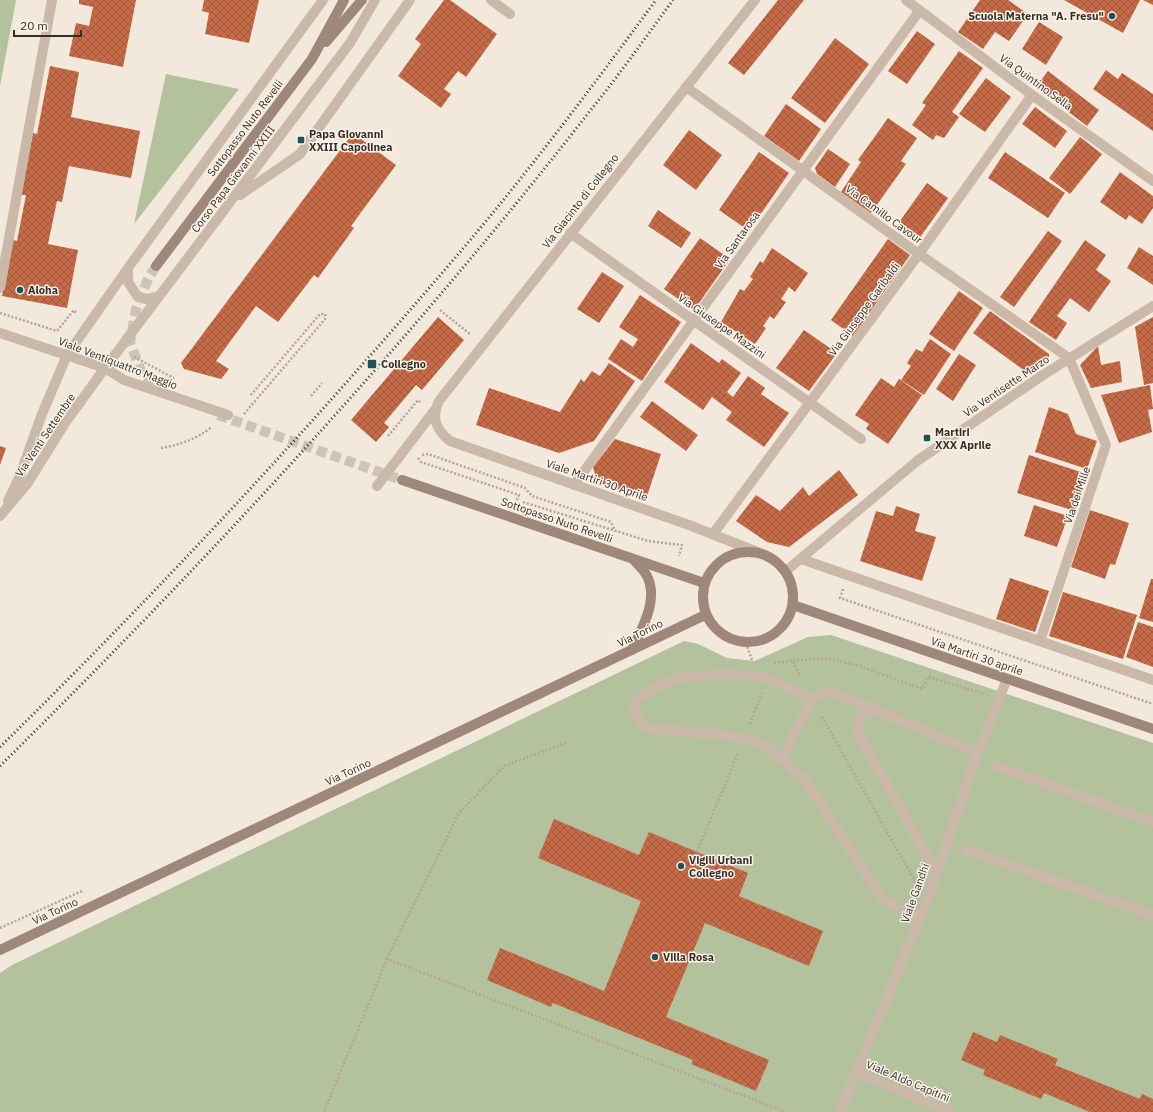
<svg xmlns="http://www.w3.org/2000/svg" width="1153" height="1112" font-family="'IBM Plex Sans',sans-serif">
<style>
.park{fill:#b3c19c}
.building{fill:url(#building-cross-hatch)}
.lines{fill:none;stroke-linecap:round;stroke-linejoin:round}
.secondary-tunnel{stroke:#cdc3b8;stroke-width:10;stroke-dasharray:10 5;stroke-linecap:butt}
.path{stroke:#b6a392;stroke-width:2.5;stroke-dasharray:2 2;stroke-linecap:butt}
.lane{stroke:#cab9a8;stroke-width:10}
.street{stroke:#cab9a8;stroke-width:10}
.secondary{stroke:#9d8879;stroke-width:10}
.rail{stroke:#372d28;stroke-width:3;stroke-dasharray:1 3;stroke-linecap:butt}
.poi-dot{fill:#1e5158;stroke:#f9f2e8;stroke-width:1.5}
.labels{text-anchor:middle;stroke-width:3;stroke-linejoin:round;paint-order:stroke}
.poi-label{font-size:11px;font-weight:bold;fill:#372d28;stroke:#f9f2e8;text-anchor:start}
.street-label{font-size:11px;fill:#372d28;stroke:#f9f2e8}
</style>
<defs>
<pattern id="building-cross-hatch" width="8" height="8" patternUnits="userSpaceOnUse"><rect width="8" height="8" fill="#c56b47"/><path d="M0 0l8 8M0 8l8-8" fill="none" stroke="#a1583b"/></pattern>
</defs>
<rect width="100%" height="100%" fill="#f2e9dc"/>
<path class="park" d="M0 0H16L0 86Z
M166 74 239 89 134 224Z
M831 635 1153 743V1112H0V973L12 965 684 641 698 644 727 658 755 661 808 637Z"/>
<path class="building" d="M79 0H136L123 67 69 56 76 23 89 26 93 7 79 4Z
M204 0H259L249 43 205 34 209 13 202 11Z
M444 0H450L497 34 466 77 458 71 444 89 451 94 441 108 398 76 421 44 415 39Z
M778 0H804L744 75 728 63Z
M980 0H1008L1028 14 1009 41 995 32 983 49 958 32Z
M1064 0H1140L1123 33Z
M1143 0H1153V5Z
M1039 22 1063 37 1046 65 1022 49Z
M917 31 935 44 907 84 888 71Z
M835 38 869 64 825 123 791 98Z
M959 51 983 68 952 112 959 117 944 138 936 135 933 140 912 125 926 105 922 103Z
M50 66 79 72 71 117 140 131 131 178 69 166 62 202 57 201 48 244 78 250 67 308 2 296 13 240 17 241 26 195H21L33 133 37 134Z
M1106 70 1118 79 1122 73 1153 94V131L1093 89Z
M1048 71 1099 110 1087 126 1036 87Z
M986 78 1011 97 985 132 959 114Z
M786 104 821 129 799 161 764 136Z
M1035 107 1067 131 1055 148 1022 124Z
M888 118 917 138 901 161 906 164 871 213 841 192 861 162 858 160Z
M689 130 722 155 696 190 663 165Z
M353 133 396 165 351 226 354 228 318 278 314 275 278 322 256 306 216 361 229 369 221 379 184 369 181 363Z
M1080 137 1102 154 1070 194 1049 178Z
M828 149 850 164 835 187 817 174 815 168Z
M759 152 789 173 749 231 719 210Z
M1005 152 1065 193 1048 218 988 178Z
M1120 172 1153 196V208L1142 224 1129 215 1126 220 1100 202Z
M927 183 948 198 916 243 895 228Z
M658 210 691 233 681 248 648 226Z
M1048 231 1062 241 1014 307 1000 297Z
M700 238 730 259 694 310 664 289Z
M888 239 910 255 853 336 831 320Z
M1085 240 1106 255 1096 270 1111 281 1089 312 1070 298 1057 316 1067 323 1056 340 1029 322Z
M1139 247 1153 256V285L1127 268Z
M772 248 808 273 795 292 789 287 781 299 786 302 774 319 770 316 763 326 766 328 755 344 721 322 740 289 744 291 753 279 750 277 760 261 763 263Z
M602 272 624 286 599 323 577 309Z
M959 291 983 308 954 351 929 334Z
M640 295 681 322 642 381 608 359 621 339 633 347 638 339 619 327Z
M990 311 1049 354V363L1029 374 973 333Z
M438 317 464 340 422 390 416 385 384 423 389 427 376 442 351 420Z
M1153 317V383L1144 385 1135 327Z
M804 330 837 353 809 391 776 368Z
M930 339 951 354 924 395 901 380 911 366 907 363 916 349 922 352Z
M691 343 719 363 722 359 741 373 727 392 733 397 748 376 765 388 761 394 789 413 764 447 726 420 732 412 712 397 703 410 664 382Z
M1098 346 1101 365 1120 361 1122 382 1091 388 1080 365Z
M959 354 976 365 953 401 936 389Z
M609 363 635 381 594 441 559 453 476 425 489 388 560 412 581 379 584 382 592 371 600 376Z
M881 378 894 387 899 379 922 395 888 444 866 429 869 424 855 415Z
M1150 385 1153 409 1148 410 1152 432 1119 443 1101 395Z
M652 401 698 435 686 451 640 417Z
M1049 407 1068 414 1076 434 1097 441 1087 469 1035 452Z
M615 439 661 454 646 499 597 482 593 467Z
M0 446 6 448 0 465Z
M1029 455 1087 474 1075 511 1017 493Z
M839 470 858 495 789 547 767 542 736 521 756 495 780 511 803 487 809 496Z
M1034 505 1068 516 1057 547 1024 536Z
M896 506 920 514 915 531 936 537 922 581 860 561 876 511 893 516Z
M1090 510 1129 523 1115 565 1110 564 1105 579 1071 567Z
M1010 578 1049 591 1035 632 996 619Z
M1151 579H1153V622L1139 618Z
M1063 592 1137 615 1123 659 1049 636Z
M1138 622 1153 627V667L1126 657Z
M554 819 639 855 649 832 697 852 748 873 739 896 823 931 809 966 705 923 666 1017 769 1060 756 1091 691 1064 693 1060 553 1003 551 1007 487 980 500 948 604 991 641 901 538 858Z
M973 1032 997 1042 1000 1035 1058 1059 1055 1065 1140 1099 1142 1094 1153 1099V1112H1090L1044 1093 1041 1099 983 1075 985 1070 961 1060Z"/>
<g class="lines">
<path class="secondary-tunnel" d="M156 266 148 279 136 309 130 343 142 373 166 394
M218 415 402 480"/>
<path class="path" d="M440 310 470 334
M0 313 57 331 74 310 76 313
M134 357 174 378
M311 396 322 383
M244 414 326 318 325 314H320L250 396
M388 436 418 400 420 402
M161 448C180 445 196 439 212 427
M422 455 428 454 525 488 532 496 611 522 615 531
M418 458 421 462 519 495 517 500
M523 502 648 541 682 545 679 556
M843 589 840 598 1153 704
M746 643 752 660
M793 661 825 658 857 665 922 689 929 677 984 694
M774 663 793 661 800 675
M822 717 916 883
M750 724 762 693
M697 852 738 753
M0 928 82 891
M387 959 459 813 504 766 568 742
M324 1112 387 959 786 1112"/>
<path class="lane" d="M377 486 434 411
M812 699 764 677 720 674 678 678 655 687 636 700 634 713 647 728 740 737 763 744 804 779 882 898 919 920
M878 710 861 715 858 733 936 872
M782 759 812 699 830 691 978 753
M997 766 1153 822
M966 850 1153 915"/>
<path class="street" d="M491 0 510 14
M755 0 439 401C431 418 436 430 450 441L689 525 760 553
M906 0 1032 95 1153 181
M686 87 919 254 1069 358 1106 445 1040 641
M240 195 300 154 410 0
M570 233 861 439
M128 268V282L138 297 147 299 159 296
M0 288 52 0
M0 333 105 368 124 380 228 415
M574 485 920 10
M8 501 19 478 42 414 67 355 128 268 323 0
M0 516 27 484 65 423 105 368 350 43 375 0
M713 534 919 254 1032 95
M801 559 1153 680
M786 571 917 461 1043 375 1153 306
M856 1072 951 1112
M840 1112 927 901 978 753 1007 679"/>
<path class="secondary" d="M326 42 362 0
M156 266 312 59 344 0
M402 480 704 583
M703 597a45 45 0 1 1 90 0a45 45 0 1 1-90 0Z
M793 605 1153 729
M632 650C642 628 659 600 647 576 644 570 637 564 633 559
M0 950 705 615"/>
<path class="rail" d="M0 747C163 587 318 419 466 245 533 166 595 83 656 0
M0 766C209 559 409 343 590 111 619 75 646 37 673 0"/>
</g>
<g class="poi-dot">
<circle cx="1112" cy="16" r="4"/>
<rect x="297" y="136" width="8" height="8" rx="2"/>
<circle cx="20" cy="290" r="4"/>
<rect x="367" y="359" width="10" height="10" rx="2"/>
<rect x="923" y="434" width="8" height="8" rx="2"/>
<circle cx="681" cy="866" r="4"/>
<circle cx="655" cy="957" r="4"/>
</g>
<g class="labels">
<g class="poi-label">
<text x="1104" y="20" text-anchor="end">Scuola Materna "A. Fresu"</text>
<text x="309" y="138">Papa Giovanni<tspan x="309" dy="13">XXIII Capolinea</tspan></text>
<text x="28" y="294">Aloha</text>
<text x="381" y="368">Collegno</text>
<text x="935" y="436">Martiri<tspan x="935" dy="13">XXX Aprile</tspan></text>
<text x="689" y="864">Vigili Urbani<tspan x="689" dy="13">Collegno</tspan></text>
<text x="663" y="961">Villa Rosa</text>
</g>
<g class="street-label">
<text transform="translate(1036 82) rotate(36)" y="4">Via Quintino Sella</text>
<text transform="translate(245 128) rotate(-53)" y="4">Sottopasso Nuto Revelli</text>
<text transform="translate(233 179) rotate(-53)" y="4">Corso Papa Giovanni XXIII</text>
<text transform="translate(580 201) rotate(-52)" y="4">Via Giacinto di Collegno</text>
<text transform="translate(884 214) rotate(36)" y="4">Via Camillo Cavour</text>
<text transform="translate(737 240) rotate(-54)" y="4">Via Santarosa</text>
<text transform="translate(864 309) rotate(-54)" y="4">Via Giuseppe Garibaldi</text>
<text transform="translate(722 326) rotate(35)" y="4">Via Giuseppe Mazzini</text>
<text transform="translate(118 363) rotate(21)" y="4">Viale Ventiquattro Maggio</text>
<text transform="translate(1006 386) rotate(-34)" y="4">Via Ventisette Marzo</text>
<text transform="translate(45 435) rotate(-56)" y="4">Via Venti Settembre</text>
<text transform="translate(597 480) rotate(19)" y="4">Viale Martiri 30 Aprile</text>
<text transform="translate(1077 495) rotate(-71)" y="4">Via dei Mille</text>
<text transform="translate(557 520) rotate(19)" y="4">Sottopasso Nuto Revelli</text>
<text transform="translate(640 633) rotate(-26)" y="4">Via Torino</text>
<text transform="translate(977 656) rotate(19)" y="4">Via Martiri 30 aprile</text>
<text transform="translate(348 772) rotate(-25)" y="4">Via Torino</text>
<text transform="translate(915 893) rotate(-70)" y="4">Viale Gandhi</text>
<text transform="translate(55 911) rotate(-25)" y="4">Via Torino</text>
<text transform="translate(908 1081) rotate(23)" y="4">Viale Aldo Capitini</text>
</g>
</g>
<path d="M14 30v6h67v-6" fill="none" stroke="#372d28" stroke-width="2"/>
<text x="20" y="30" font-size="12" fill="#372d28" stroke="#f9f2e8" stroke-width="3" paint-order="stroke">20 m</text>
</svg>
